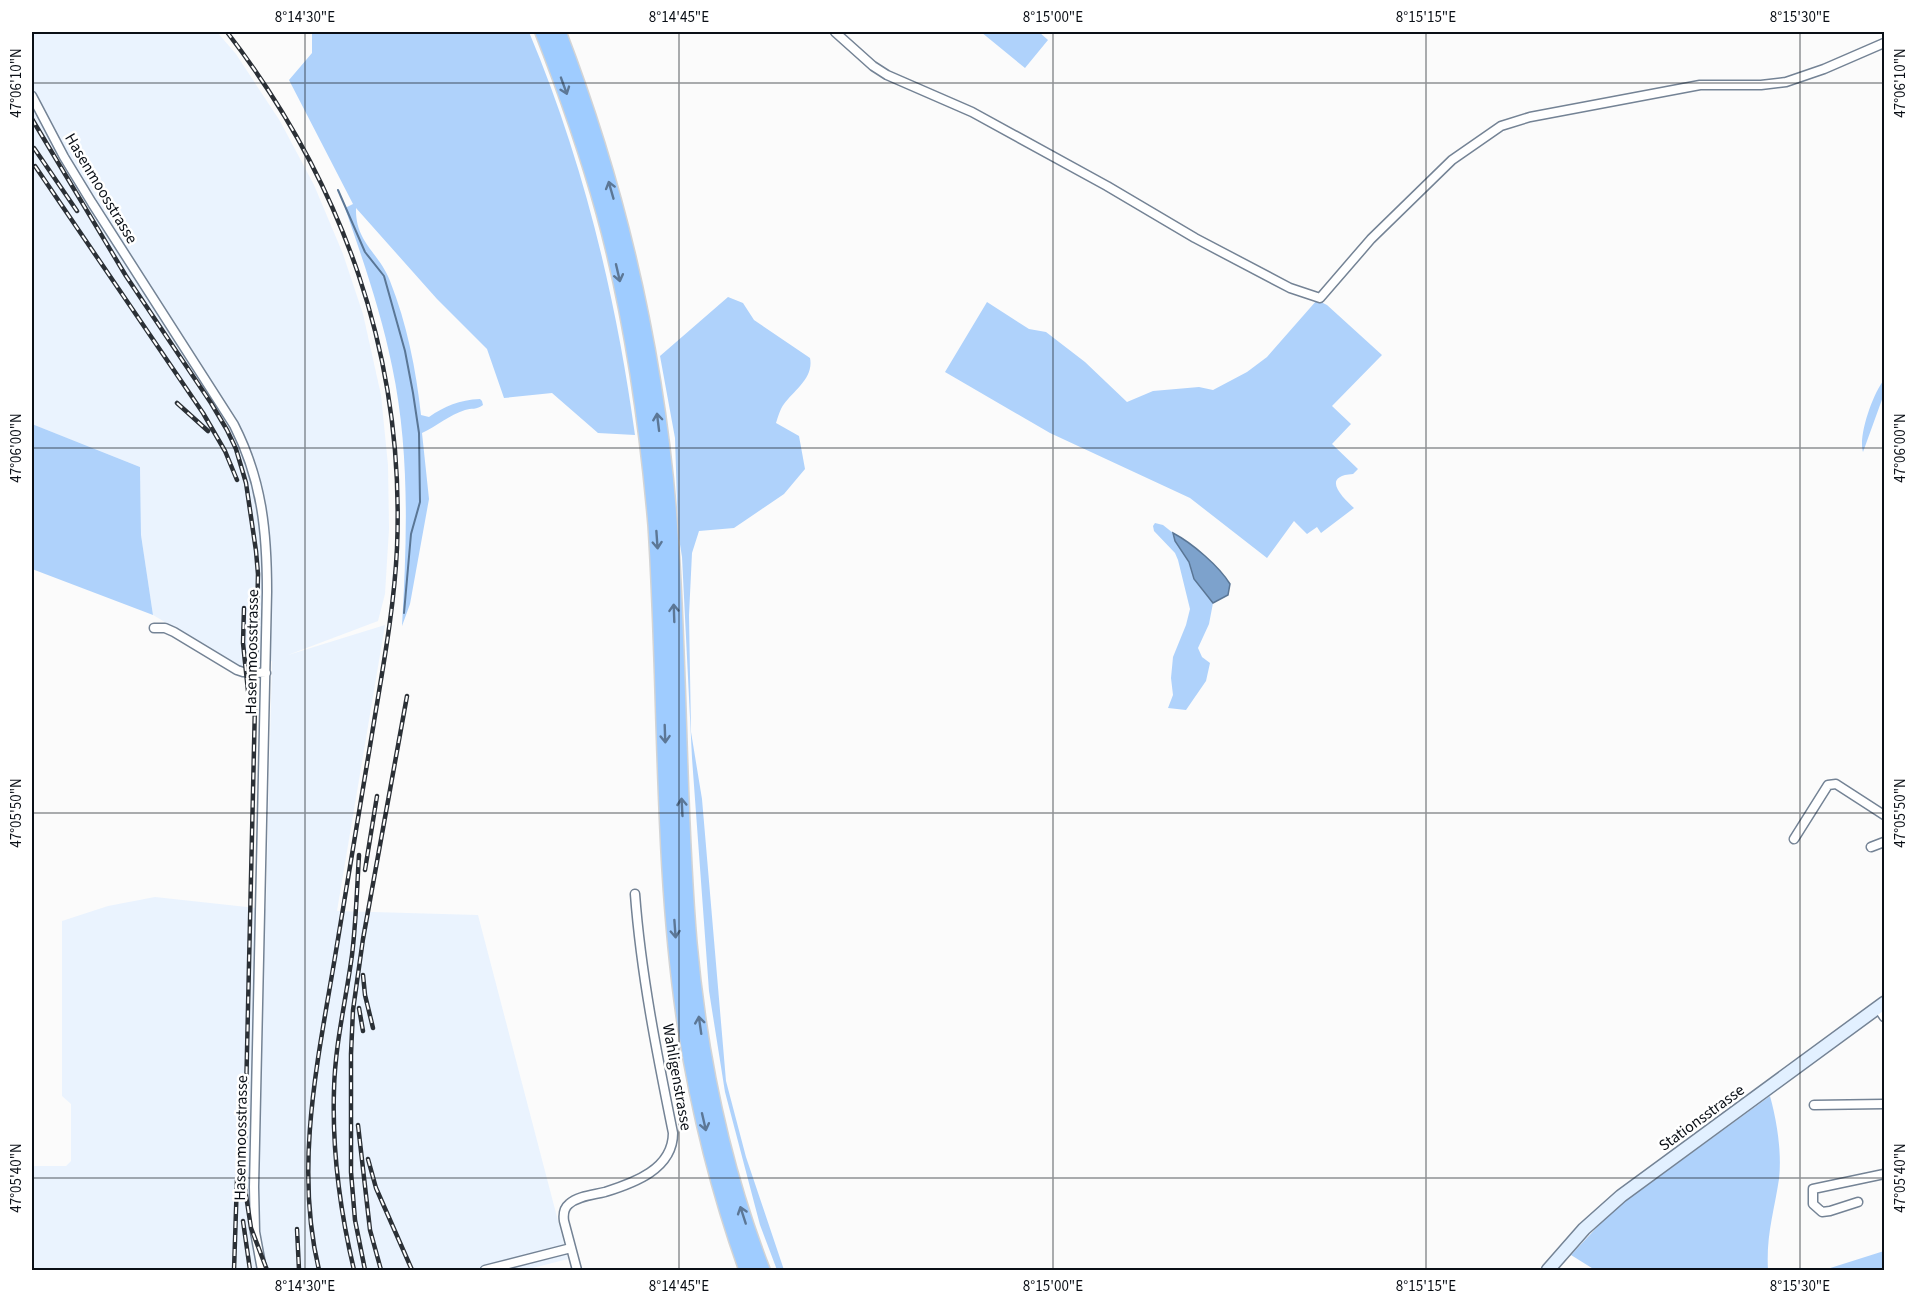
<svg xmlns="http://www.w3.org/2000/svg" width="1916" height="1302" font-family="'Source Sans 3',sans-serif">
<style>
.built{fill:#eaf3fe}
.green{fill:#afd2fb}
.water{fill:#7da2cc;stroke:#5a7695;stroke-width:1.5}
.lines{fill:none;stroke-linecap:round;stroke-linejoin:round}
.stream{stroke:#5a7695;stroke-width:2}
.minor-casing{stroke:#748395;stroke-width:11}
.secondary-casing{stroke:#748395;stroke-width:15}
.motorway-casing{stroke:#d3d4d5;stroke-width:18}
.minor{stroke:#fff;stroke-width:8}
.secondary{stroke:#e2f0ff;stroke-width:12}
.motorway{stroke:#9fccff;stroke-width:15}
.rail-casing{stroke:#2b3036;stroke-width:4.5}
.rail{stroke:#fff;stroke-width:2;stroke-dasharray:7;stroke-linecap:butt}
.oneway{stroke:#5c7796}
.ticks{fill:none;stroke:#0a0f16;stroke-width:1.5;stroke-opacity:0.45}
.labels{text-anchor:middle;stroke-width:5;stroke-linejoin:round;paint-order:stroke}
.street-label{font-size:16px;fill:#0a0f16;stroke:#fff}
.neatline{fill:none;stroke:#0a0f16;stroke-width:2}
.ticks-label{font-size:15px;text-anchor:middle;fill:#0a0f16}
</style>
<rect width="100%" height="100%" fill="#fbfbfb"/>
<path class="built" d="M32 32H217L236 54 280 121 314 185 343 254 363 314 381 395 388 465 389 529 385 594 378 621 288 655 385 625 337 911 478 915 568 1259 525 1270H32V1166H66L71 1161V1104L62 1096V921L108 906 155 897 266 909 272 661 244 669 153 615 141 535 140 467 32 424Z"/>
<path class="green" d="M312 32H529C583 160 616 297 635 435L598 433 552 393 504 398 487 349 437 299 356 208C355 243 379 252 390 281 407 324 416 369 421 415L429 417C445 406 459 400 480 399L482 401 483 405C477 410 471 408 465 410 449 415 437 426 422 433L429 499 410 604 402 626C407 539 410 451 392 366 381 312 363 260 345 208L353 204 289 80 312 53Z
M981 32H1039L1048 40 1025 68Z
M728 297 743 303 754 320 810 358C814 378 794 390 784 404 780 409 778 417 776 423L799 436 805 469 784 494 734 528 699 531 692 553 689 615 691 732 702 799 726 1081 746 1157 784 1270H777L760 1225 725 1092 709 991 692 758 682 557 678 532 675 438 660 356Z
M1317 300 1327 305 1382 355 1332 406 1351 424 1332 444 1358 469 1353 474C1320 476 1343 498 1354 508L1321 533 1317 527 1307 534 1294 521 1267 558 1190 498 1050 433 945 372 987 302 1029 329 1046 332 1085 362 1127 402 1153 391 1199 387 1213 390 1247 372 1267 357Z
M1884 380V394L1863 452C1858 436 1873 393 1884 380Z
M32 424 140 467 141 535 153 615 32 569Z
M1155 523 1163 525 1173 533 1175 541 1189 562 1191 570 1202 590 1213 603 1209 624 1198 648 1202 657 1210 663 1206 681 1186 710 1168 708 1173 695 1171 678 1173 657 1186 625 1190 609 1178 560 1175 553 1154 531 1153 526Z
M1770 1096C1777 1121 1782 1153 1779 1179 1774 1212 1766 1236 1768 1270H1595L1571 1255 1613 1210Z
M1884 1251V1270H1824Z"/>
<path class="water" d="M1173 533C1192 543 1219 566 1230 584L1228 595 1213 603 1194 579 1189 562 1175 541Z"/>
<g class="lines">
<path class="stream" d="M338 190 365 252 384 276 405 351 413 393 419 433 420 502 411 534 404 613"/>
<g class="minor-casing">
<path id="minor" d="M835 32 873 66 887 75 972 112 1107 186 1195 238 1290 288 1320 298 1371 239 1452 160 1501 126 1530 117 1700 85H1761L1786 82 1824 69 1884 43
M32 96 64 157 92 203 234 425C262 480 267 531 267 592L254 1187 255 1232 262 1270
M154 628H165L174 632 237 670 243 672 266 673
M1794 839 1828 785 1836 784 1884 815
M1871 847 1884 842
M1878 1008 1884 1017
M1814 1105 1884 1104
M1858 1202 1830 1211 1822 1212 1813 1204V1189L1884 1174
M485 1270 571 1248
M577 1270 564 1221C563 1214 564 1208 569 1204 578 1196 593 1195 605 1192 634 1183 673 1169 673 1133 657 1054 641 974 635 894"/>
</g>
<g class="secondary-casing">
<path id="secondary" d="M1548 1270 1584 1229 1621 1196 1884 1003"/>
</g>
<g class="motorway-casing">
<path id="motorway" d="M543 32C566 91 587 151 604 212 632 314 647 420 656 525 667 693 661 863 686 1029 699 1111 719 1192 747 1270
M558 32C618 188 656 352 669 519 680 660 677 802 689 943 699 1055 722 1166 762 1270"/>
</g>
<use href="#minor" class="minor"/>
<use href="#secondary" class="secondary"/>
<use href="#motorway" class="motorway"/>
<g class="rail-casing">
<path id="rail" d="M227 32C343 183 405 356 397 548 394 611 382 672 372 734 360 808 347 882 335 957 318 1059 294 1167 319 1270
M32 119 126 276 211 403 227 430 236 449 246 483 256 551 258 574 244 1182 251 1228 267 1270
M34 148 77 211
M35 166 203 413 225 451 237 480
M177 403 208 431
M244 608 243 643 248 691
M365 870 377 796
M363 975 365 995 373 1028
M359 1008 363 1031
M358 1125 370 1230 381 1270
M368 1159 376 1188 412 1270
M243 1221 250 1270
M297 1229 299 1270
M234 1270 237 1180
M354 1270C340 1211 332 1151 334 1090 335 1044 346 1000 352 955 356 922 357 888 359 855
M365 1270 355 1220 351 1172V1054L353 1010 363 939 407 696"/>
</g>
<use href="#rail" class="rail"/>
</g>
<defs><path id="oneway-shaft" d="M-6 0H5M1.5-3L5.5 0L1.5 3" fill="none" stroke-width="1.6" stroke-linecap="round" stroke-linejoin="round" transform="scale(1.5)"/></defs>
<g class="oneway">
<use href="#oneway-shaft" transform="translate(564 86) rotate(70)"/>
<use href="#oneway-shaft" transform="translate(611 190) rotate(-106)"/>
<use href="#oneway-shaft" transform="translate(618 273) rotate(77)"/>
<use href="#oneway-shaft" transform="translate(658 422) rotate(-97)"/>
<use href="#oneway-shaft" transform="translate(657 540) rotate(86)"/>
<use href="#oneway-shaft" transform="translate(674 613) rotate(-92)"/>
<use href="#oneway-shaft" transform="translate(665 734) rotate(88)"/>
<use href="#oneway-shaft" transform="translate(682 807) rotate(-93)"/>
<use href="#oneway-shaft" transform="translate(675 929) rotate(86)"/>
<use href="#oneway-shaft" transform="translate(700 1025) rotate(-98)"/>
<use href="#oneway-shaft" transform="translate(704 1122) rotate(77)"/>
<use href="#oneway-shaft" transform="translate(743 1215) rotate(-108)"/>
</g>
<path class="ticks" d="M305 32V1270M679 32V1270M1053 32V1270M1426 32V1270M1800 32V1270M32 83H1884M32 448H1884M32 813H1884M32 1178H1884"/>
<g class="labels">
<g class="street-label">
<text transform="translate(102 188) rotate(59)" y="6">Hasenmoosstrasse</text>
<text transform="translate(251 652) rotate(-89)" y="6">Hasenmoosstrasse</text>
<text transform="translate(678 1077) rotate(80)" y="6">Wahligenstrasse</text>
<text transform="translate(1701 1117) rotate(-36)" y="6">Stationsstrasse</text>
<text transform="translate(240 1138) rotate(-89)" y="6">Hasenmoosstrasse</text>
</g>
</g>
<rect width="1916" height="1302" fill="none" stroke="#ffffff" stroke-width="66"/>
<rect x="33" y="33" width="1850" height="1236" class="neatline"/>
<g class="ticks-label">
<text x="305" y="22">8°14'30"E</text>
<text x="679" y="22">8°14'45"E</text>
<text x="1053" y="22">8°15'00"E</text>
<text x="1426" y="22">8°15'15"E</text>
<text x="1800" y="22">8°15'30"E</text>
<text transform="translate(16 83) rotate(-90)" y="5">47°06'10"N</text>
<text transform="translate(1900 83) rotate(-90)" y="5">47°06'10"N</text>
<text transform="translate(16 448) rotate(-90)" y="5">47°06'00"N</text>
<text transform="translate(1900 448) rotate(-90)" y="5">47°06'00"N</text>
<text transform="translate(16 813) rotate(-90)" y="5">47°05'50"N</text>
<text transform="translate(1900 813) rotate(-90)" y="5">47°05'50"N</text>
<text transform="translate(16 1178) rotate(-90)" y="5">47°05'40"N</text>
<text transform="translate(1900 1178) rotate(-90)" y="5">47°05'40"N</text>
<text x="305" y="1291">8°14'30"E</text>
<text x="679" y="1291">8°14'45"E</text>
<text x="1053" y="1291">8°15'00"E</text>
<text x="1426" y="1291">8°15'15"E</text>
<text x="1800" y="1291">8°15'30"E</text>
</g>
</svg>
